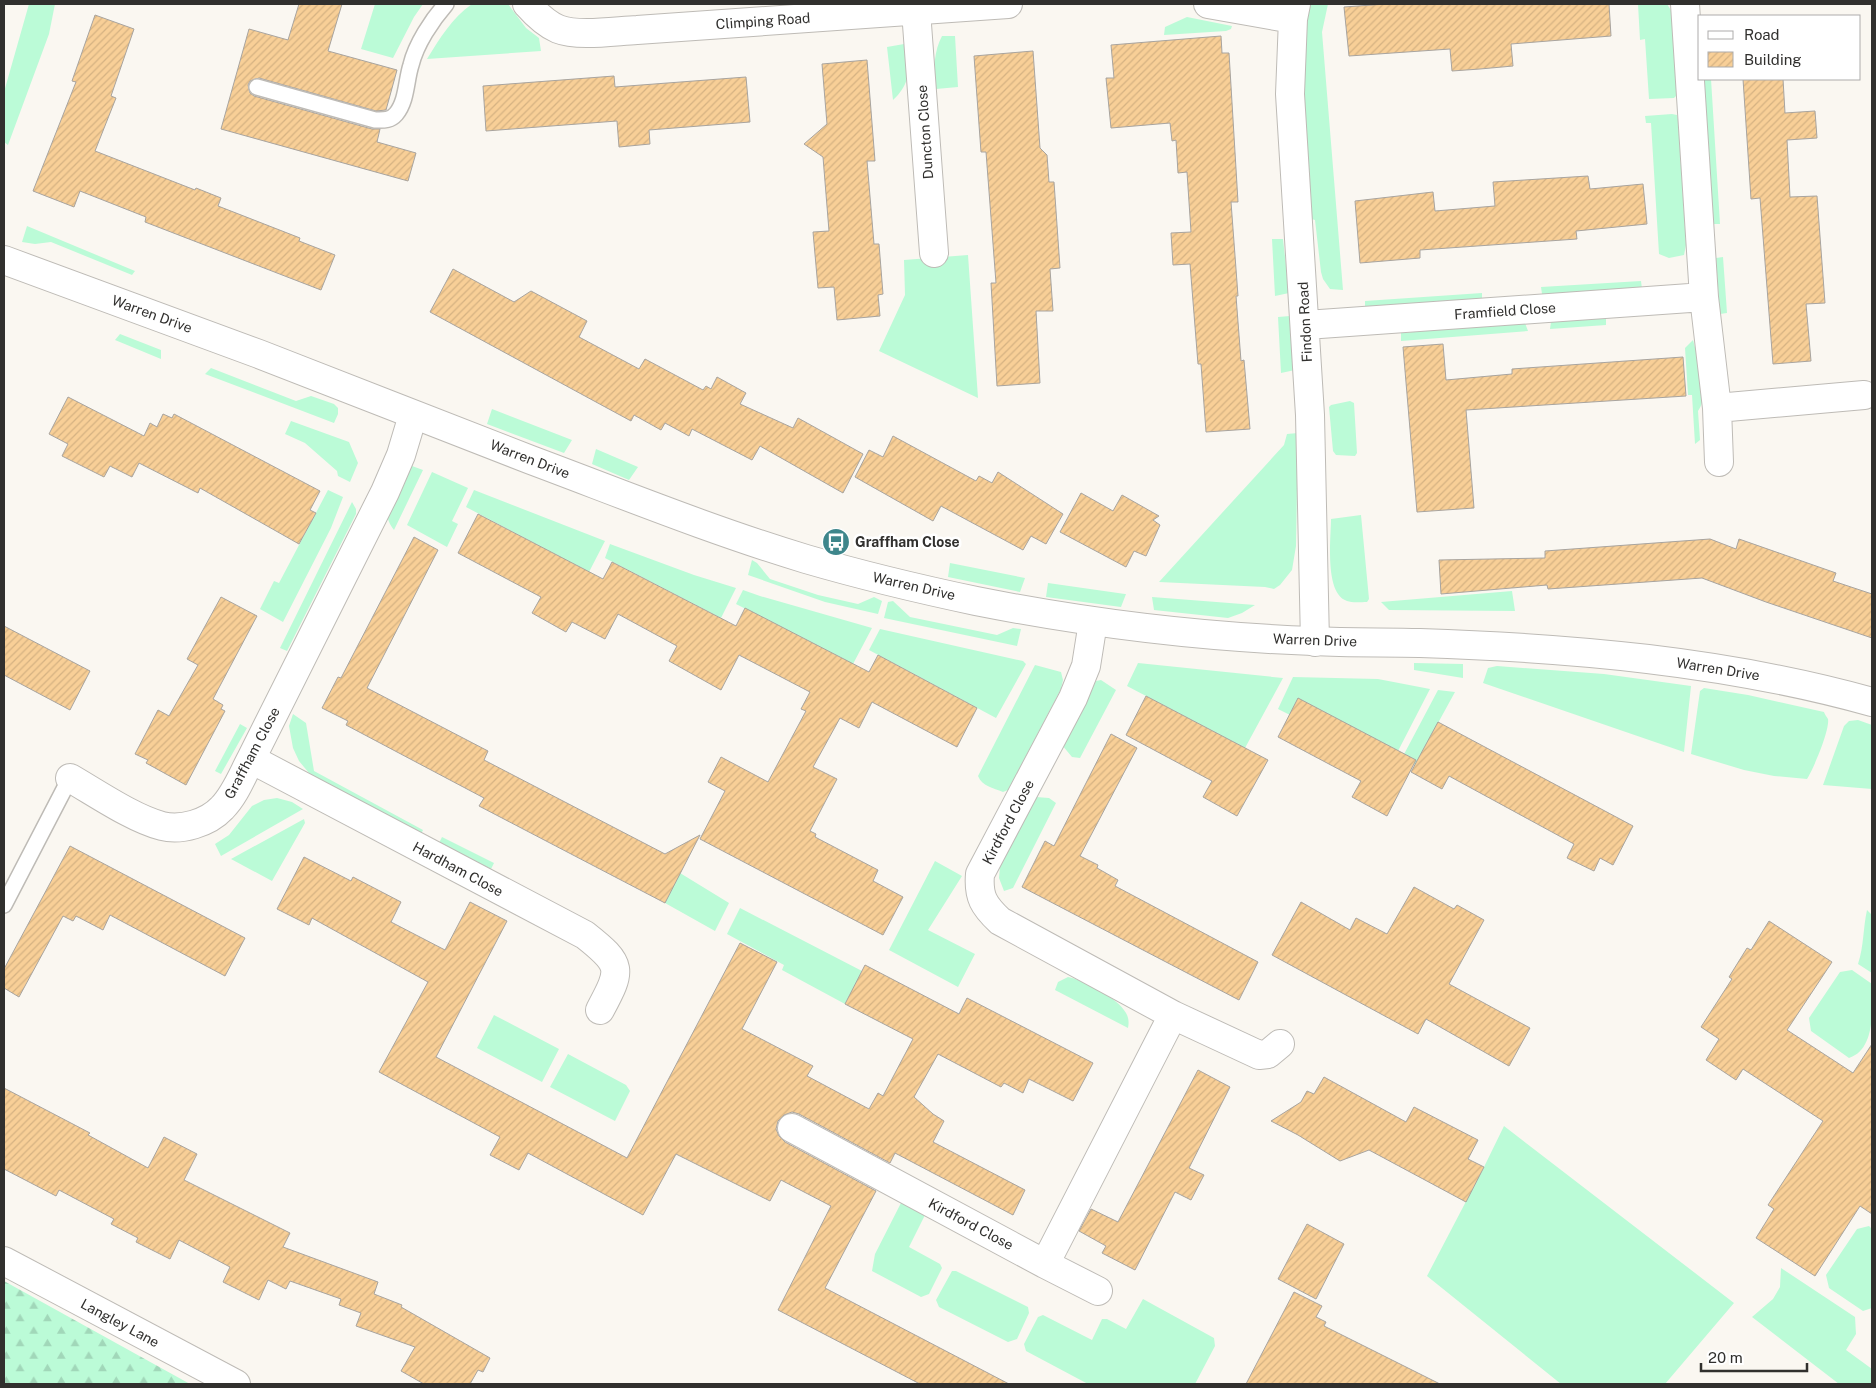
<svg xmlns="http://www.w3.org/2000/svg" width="1876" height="1388" font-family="'Public Sans',sans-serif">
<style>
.grass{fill:#bbfbd7}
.forest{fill:url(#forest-firs)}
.building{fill:url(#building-hatch);stroke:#a8a49f}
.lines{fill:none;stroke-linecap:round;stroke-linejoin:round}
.lane-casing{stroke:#bebbb6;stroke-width:18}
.street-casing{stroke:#bebbb6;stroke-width:30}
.secondary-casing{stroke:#bebbb6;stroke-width:30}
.lane{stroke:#fff;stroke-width:15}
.street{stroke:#fff;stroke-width:28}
.secondary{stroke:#fff;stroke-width:28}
.labels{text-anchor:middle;stroke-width:5;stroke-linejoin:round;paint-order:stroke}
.street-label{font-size:14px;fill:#31302e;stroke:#fff}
.poi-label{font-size:14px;font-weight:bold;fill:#31302e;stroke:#fff;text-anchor:start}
</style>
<defs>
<pattern id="forest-firs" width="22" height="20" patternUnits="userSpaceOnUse" patternTransform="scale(1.25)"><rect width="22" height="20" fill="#bbfbd7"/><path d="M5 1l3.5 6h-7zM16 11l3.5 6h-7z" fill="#a1d7b9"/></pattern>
<pattern id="building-hatch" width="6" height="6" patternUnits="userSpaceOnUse" patternTransform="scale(1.25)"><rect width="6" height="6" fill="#f8cf97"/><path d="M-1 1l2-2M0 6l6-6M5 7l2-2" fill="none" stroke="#d5b282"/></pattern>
</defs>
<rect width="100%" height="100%" fill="#faf7f1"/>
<path class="grass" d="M29 4H55L49 34 8 145 4 142V92Z
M375 4H423L414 17 393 58 361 49Z
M472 4H508L526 28 539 38 541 51 427 59C440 38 452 18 472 4Z
M1309 4H1328L1322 32 1343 290 1330 289 1323 279 1321 272 1315 220 1308 218 1302 58Z
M1638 4H1667L1672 12 1678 94 1674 98 1649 99 1645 39 1640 40Z
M1187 17 1232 26 1231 29 1226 31 1164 35 1165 27Z
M942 36H955L958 87 936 89 933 86C934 68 934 51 942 36Z
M904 44 909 50C909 72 910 84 893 100L887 47Z
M1704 79H1711L1720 224H1713Z
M1672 114 1677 115 1678 119 1686 245 1684 255 1669 258 1659 254 1651 123H1646L1645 116Z
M27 226 135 271 132 275 51 242 35 244 22 242Z
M1272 239H1283L1289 293 1275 296Z
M968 255 978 398 879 351 905 295 904 260Z
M1723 257 1727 313 1720 314 1716 258Z
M1641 281 1642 289 1542 294 1541 287Z
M1482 293V300L1365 309V301Z
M1290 316 1295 370 1281 373 1278 317Z
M1606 318V325L1550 329 1551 322Z
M1525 323 1528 331 1401 341V333Z
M120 334 161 350V359L115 340Z
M1693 340C1698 359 1710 395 1698 411L1700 440 1695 444 1692 395H1688L1685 348Z
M211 368 296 401 311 396 334 404 338 408V414L334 423 205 374Z
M1350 401 1354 403 1357 453 1355 456 1336 455 1333 451 1329 407 1331 405Z
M492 409 572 440 564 453 487 424Z
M291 421 349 442 358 463 350 482 338 476 337 471 305 443 285 434Z
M1298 433 1296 546 1292 570 1280 585 1274 589 1265 587 1159 582 1284 445 1287 434Z
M596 449 638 467 629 480 592 464Z
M412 466 423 470 394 530C390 525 387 519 387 512 388 501 405 474 412 466Z
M432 472 468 488 452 521 458 524 447 547 407 525Z
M328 490 343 497 331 528 283 622 260 609 274 581 279 583Z
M474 490 605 541 589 572 466 507Z
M352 502 356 509V514L287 651 280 648Z
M1361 515 1369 599 1367 602C1361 602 1352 603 1347 601 1324 594 1331 537 1331 519Z
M610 544 694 575 736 588 721 618 605 558Z
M752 560 757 563 770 579 818 595 858 604 874 597 882 601 878 614 825 602 748 575Z
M950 563 1025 578 1020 592 948 577Z
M1048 583 1125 594H1126L1121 607 1046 597Z
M743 590 760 596 872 628 853 664 736 604Z
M1512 591 1515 611 1389 610 1381 602Z
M1152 597 1255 605 1242 613 1228 618 1154 610Z
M893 601 910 617 997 635 1013 628 1021 629 1017 646 884 618 888 602Z
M880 629 1023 661 1026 664 996 718 869 650Z
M1138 663 1283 678 1245 748 1127 686Z
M1414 663 1463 664V678L1414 670Z
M1035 665 1061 672 1063 680 1061 689 1008 790 1003 792C993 788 982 786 978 776Z
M1497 666 1604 674 1691 686 1684 752 1483 683 1488 668Z
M1293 677 1378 679 1430 689 1398 751 1290 715 1278 709Z
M1101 680 1116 690 1080 758 1072 757 1062 745 1096 681Z
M1704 688 1748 695 1824 712C1824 713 1828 719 1828 719 1830 730 1813 770 1807 779L1774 776 1744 770 1691 754 1700 691Z
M1438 690 1455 692 1415 765 1402 758Z
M293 714 306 723 314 771 423 830 421 834 314 779 299 761 293 748 289 726Z
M1858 720 1872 725V789L1823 785 1844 726 1849 721Z
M240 724 247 728 221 774 215 771Z
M1036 797 1049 798 1056 803 1013 888 1004 891 999 878 1000 867Z
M277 798 292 802 303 809 221 856 215 844 229 835 252 806 264 800Z
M304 819 305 823 272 881 231 859Z
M442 837 494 863 491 869 439 843Z
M935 861 962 876 928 930 975 954 958 987 889 950Z
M680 873 729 903 715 931 665 903Z
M740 908 862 971 845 1004 782 970 784 965 727 934Z
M1867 910 1872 915V973L1858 964C1864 946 1863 928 1867 910Z
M1852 970 1872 984C1872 1009 1876 1049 1849 1058L1811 1031 1809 1018 1840 972Z
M1068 977C1084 980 1118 998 1126 1013 1129 1018 1129 1023 1128 1028L1055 990 1058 982Z
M494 1015 559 1049 542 1082 477 1048Z
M568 1054 626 1085 630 1091 615 1121 550 1087Z
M1504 1126 1734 1303 1665 1384H1561L1427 1276 1484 1167Z
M902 1201 926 1213 909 1247 940 1264 942 1268 929 1294 921 1297 872 1271 875 1254Z
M1869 1226 1872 1229V1308L1863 1311 1829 1288 1826 1275 1857 1229Z
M1781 1268 1855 1317 1856 1334 1846 1350 1872 1369V1384H1839L1752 1317 1773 1299 1780 1287Z
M952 1271H956L1028 1307 1029 1313 1017 1339 1008 1342 939 1307 936 1300Z
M1143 1299 1214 1338 1215 1346 1195 1384H1088L1026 1351 1024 1344 1038 1317 1043 1315 1092 1340 1102 1319H1107L1126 1329Z"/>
<path class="forest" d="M4 1281 190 1384H4Z"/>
<path class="building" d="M299 4H342L328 51 397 70 386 110 376 111 259 78 250 81 248 85 250 93 254 96 372 129H380L377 142 416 153 408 181 221 129 249 29 288 40Z
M1386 4H1609L1611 36 1511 44 1513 66 1480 69 1452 71 1450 49 1349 56 1344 7Z
M95 15 134 29 111 96 116 98 95 151 195 190 196 188 221 198 218 206 300 238 299 241 335 255 321 290 145 222 146 217 80 191 74 207 33 191 76 82 72 81Z
M1221 36 1222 53H1229L1238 202H1231L1238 296H1236L1241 361 1244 360 1250 429 1206 432 1201 364H1198L1190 264 1173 265 1171 233 1191 232 1187 172 1178 173 1176 140 1172 141 1170 123 1111 128 1106 78H1114L1111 45Z
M1033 51 1040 148 1047 155 1049 182H1054L1060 268 1050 269 1053 311H1036L1040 383 997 386 991 283H996L986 152H981L974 56Z
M867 60 875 161H867L874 244H879L883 294 878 295 880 316 837 320 834 287 818 288 813 232 829 231 823 157 804 144 827 124 822 64Z
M614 76 615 87 746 77 750 122 649 130 650 144 619 147 617 121 486 131 483 86Z
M1743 79H1783L1785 113 1815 111 1817 138 1787 140 1790 197 1817 196 1825 303 1806 304 1811 361 1773 364 1760 198 1751 199Z
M1588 176 1590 189 1643 184 1647 224 1576 231 1577 239 1420 250V258L1360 263 1355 201 1433 192 1435 211 1495 206 1493 182Z
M453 269 514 302 531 291 587 321 579 337 639 369 645 359 703 390 706 386 711 389 717 377 746 393 740 404 793 428 798 418 863 454 843 493 760 446 752 460 692 429 689 436 665 423 661 430 634 415 631 421 430 312Z
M1443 344 1446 380 1512 374V369L1683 357 1686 396 1466 410 1474 508 1417 512 1403 347Z
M68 397 144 436 150 423 157 427 163 414 172 418 174 414 320 491 310 510 316 513 299 544 200 488 198 493 139 463 132 477 110 466 104 477 62 456 68 444 49 434Z
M893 436 976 481 979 476 992 483 998 472 1063 514 1046 544 1031 536 1023 550 941 506 933 521 855 477 869 450 883 457Z
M1081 493 1113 511 1122 495 1159 516 1153 520 1160 525 1146 556 1134 551 1126 567 1060 532Z
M478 514 603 579 612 562 736 626 745 608 869 672 878 655 977 708 957 747 872 702 859 728 840 718 813 767 837 779 810 831 816 834 815 837 878 870 873 881 903 897 883 935 700 839 725 791 708 782 721 757 768 782 806 711 801 709 810 692 739 655 721 690 669 661 677 646 618 614 605 639 572 622 566 632 532 613 541 597 458 553Z
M414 537 438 550 367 688 488 751 484 760 665 854 700 835 665 903 479 806 484 798 346 725 348 721 322 708 338 677 341 678Z
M1710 539 1736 549 1739 539 1836 573 1833 581 1872 594V638L1766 602 1702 578 1548 589 1547 585 1441 594 1439 560 1545 558V551Z
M221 597 257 616 213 699 223 705 221 709 225 711 186 785 146 763 148 760 135 754 158 710 169 716 198 665 187 659Z
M4 626 90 671 70 710 4 675Z
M1146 696 1268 760 1237 816 1203 797 1212 781 1126 735Z
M1298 698 1416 760 1387 816 1352 797 1361 781 1278 737Z
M1438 722 1633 826 1613 865 1600 858 1594 871 1567 858 1574 844 1449 776 1442 789 1411 772Z
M1111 734 1137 748 1080 856 1098 865 1097 868 1118 880 1115 886 1258 962 1239 1000 1022 887 1045 841 1054 846Z
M70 846 245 938 225 976 110 915 103 930 76 916 73 921 63 916 19 997 4 988V969Z
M304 857 351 881 353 877 401 902 391 922 445 950 470 902 507 921 436 1057 627 1158 740 943 777 962 742 1029 813 1066 807 1076 869 1109 878 1093 883 1096 913 1039 845 1004 865 965 959 1014 967 998 1093 1063 1073 1101 1029 1079 1023 1093 1004 1083 1001 1087 938 1054 914 1097 933 1114 944 1121 933 1142 1025 1190 1013 1215 895 1153 890 1163 799 1114 792 1112 784 1115 778 1121 776 1129 779 1136 785 1142 876 1191 825 1288 1009 1384H920L778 1310 831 1206 781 1180 770 1201 676 1154 643 1215 528 1153 519 1170 490 1155 500 1137 379 1072 428 982 312 918 309 925 277 909Z
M1414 887 1454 909 1457 905 1484 920 1449 984 1530 1028 1509 1066 1426 1019 1418 1034 1272 955 1301 902 1350 930 1356 918 1387 934Z
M1769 921 1832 962 1787 1030 1853 1073 1872 1044V1214L1860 1206 1815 1276 1756 1238 1774 1209 1768 1205 1823 1121 1743 1069 1736 1080 1706 1060 1719 1039 1701 1027 1732 979 1729 977 1747 948 1751 950Z
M1198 1070 1230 1087 1189 1168 1204 1175 1191 1200 1175 1192 1135 1270 1102 1253 1106 1246 1079 1231 1091 1209 1118 1222Z
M1324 1077 1406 1122 1414 1107 1478 1140 1468 1159 1484 1167 1466 1202 1369 1150 1340 1161 1298 1135 1271 1121 1301 1102 1307 1091 1314 1094Z
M4 1088 90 1133 88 1135 148 1168 164 1137 197 1154 184 1180 290 1233 283 1247 378 1282 374 1294 402 1305 401 1307 490 1358 483 1372 478 1370 470 1384H424L401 1371 415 1347 356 1326 361 1313 339 1305 341 1299 290 1281 286 1289 268 1280 259 1300 223 1282 230 1267 179 1240 170 1259 136 1242 138 1238 111 1224 114 1219 59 1190 56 1196 4 1169Z
M1307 1224 1344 1244 1316 1299 1278 1279Z
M1294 1292 1322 1306 1316 1317 1326 1322 1324 1326 1440 1384H1246Z"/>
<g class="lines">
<g class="lane-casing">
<path id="lane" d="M257 87 375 120C383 120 390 121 396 114 407 101 406 80 411 65 416 44 432 20 446 4
M4 905 70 778"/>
</g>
<g class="street-casing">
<path id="street" d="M527 4C535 13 546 24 558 29 578 37 615 31 637 30L1008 4
M1208 4 1293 19
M1296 4 1293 19 1290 94 1310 415 1315 642
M916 11 934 253
M1704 297 1717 408 1719 462
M1306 325 1704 297 1685 4
M1717 408 1864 395
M1093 622 1086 666 1073 698 980 874C978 897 984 906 1000 921L1173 1015 1045 1264 1098 1291
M251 759 585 935C623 965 622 969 600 1010
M70 778C96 793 134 819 162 826 181 831 208 823 222 808 235 795 242 776 251 759L385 492 401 455 413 415
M1173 1015 1259 1055 1268 1054 1280 1044
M792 1128 1045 1264
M4 1261 236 1384"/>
</g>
<g class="secondary-casing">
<path id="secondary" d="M4 260C89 291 174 322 259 354 350 389 440 425 531 460 622 494 713 531 806 559 861 575 919 589 976 601 1087 623 1200 637 1313 641 1349 643 1385 642 1420 643 1572 648 1725 661 1872 702"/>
</g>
<use href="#lane" class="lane"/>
<use href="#street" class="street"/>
<use href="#secondary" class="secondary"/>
</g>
<defs>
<g id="bus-disc" transform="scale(1.4375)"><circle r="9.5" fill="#3e868b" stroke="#fff"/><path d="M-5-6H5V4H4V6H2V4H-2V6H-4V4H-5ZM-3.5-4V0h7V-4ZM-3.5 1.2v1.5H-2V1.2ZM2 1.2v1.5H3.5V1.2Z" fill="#fff"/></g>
</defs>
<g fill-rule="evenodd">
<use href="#bus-disc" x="836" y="542"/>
</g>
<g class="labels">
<g class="street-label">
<text transform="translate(763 21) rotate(-4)" y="5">Climping Road</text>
<text transform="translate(925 132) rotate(-94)" y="5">Duncton Close</text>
<text transform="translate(1505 311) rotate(-4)" y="5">Framfield Close</text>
<text transform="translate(152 314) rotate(20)" y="5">Warren Drive</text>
<text transform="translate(1305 322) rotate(-93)" y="5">Findon Road</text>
<text transform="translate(530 459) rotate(21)" y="5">Warren Drive</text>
<text transform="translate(914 586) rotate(13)" y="5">Warren Drive</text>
<text transform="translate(1315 640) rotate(2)" y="5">Warren Drive</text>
<text transform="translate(1718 669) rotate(9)" y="5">Warren Drive</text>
<text transform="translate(252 753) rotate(-62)" y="5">Graffham Close</text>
<text transform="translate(1008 822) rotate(-62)" y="5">Kirdford Close</text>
<text transform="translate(458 869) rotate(28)" y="5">Hardham Close</text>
<text transform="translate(971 1224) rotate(28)" y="5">Kirdford Close</text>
<text transform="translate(120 1323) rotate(28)" y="5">Langley Lane</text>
</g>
<g class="poi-label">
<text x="855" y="547">Graffham Close</text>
</g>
</g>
<rect width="1876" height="1388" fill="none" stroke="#31302e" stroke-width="10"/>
<rect x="1698" y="15" width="162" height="65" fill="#ffffff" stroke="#adacab"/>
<rect x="1708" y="31" width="25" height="8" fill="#ffffff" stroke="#adacab"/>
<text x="1744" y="40" font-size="15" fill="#31302e">Road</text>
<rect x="1708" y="52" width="25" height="15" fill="url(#building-hatch)" stroke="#adacab"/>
<text x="1744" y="65" font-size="15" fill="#31302e">Building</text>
<path d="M1701 1363v8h106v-8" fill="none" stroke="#31302e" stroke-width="2.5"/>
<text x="1708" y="1363" font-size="15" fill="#31302e" stroke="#ffffff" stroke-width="4" paint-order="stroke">20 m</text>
</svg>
